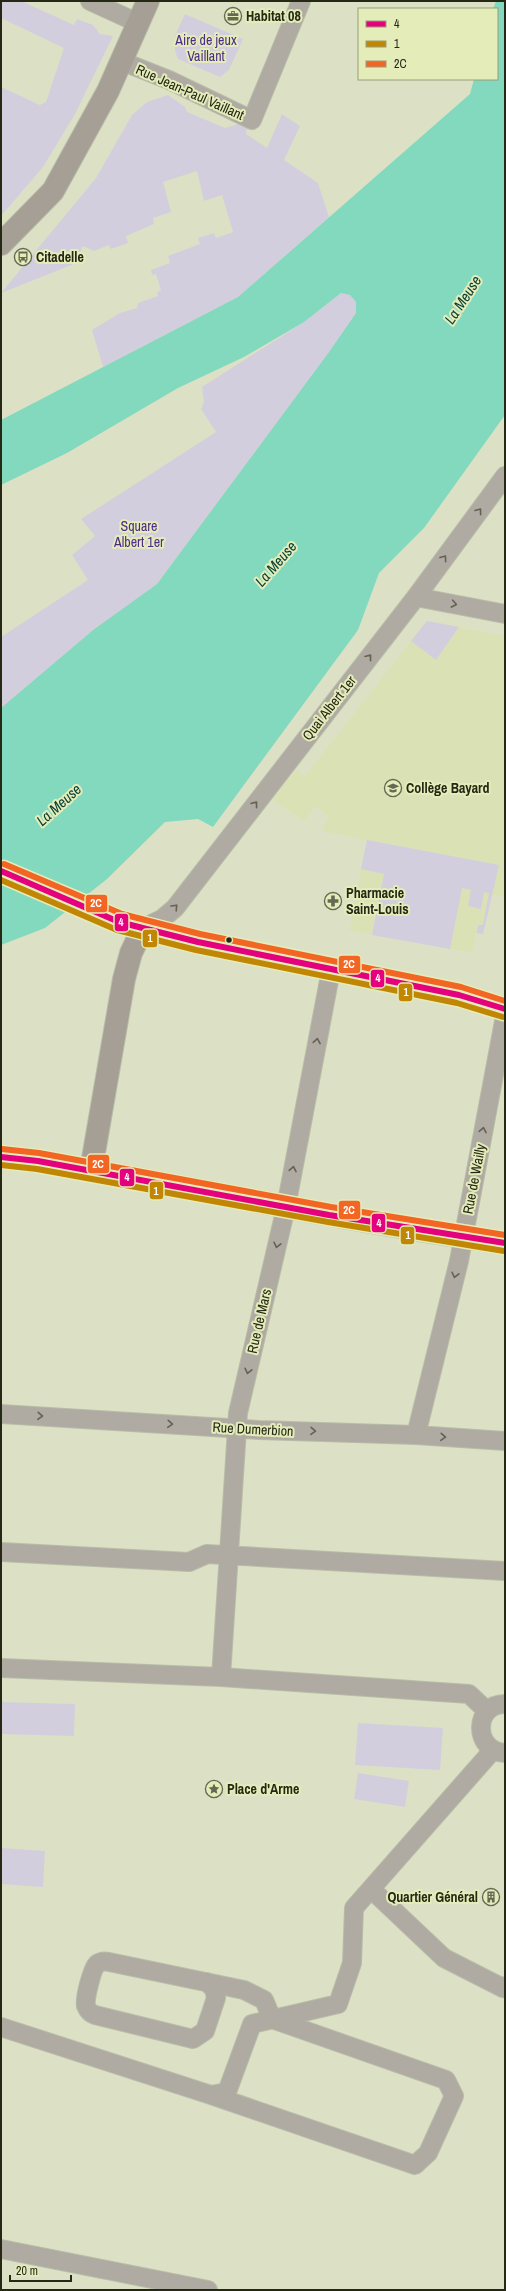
<svg xmlns="http://www.w3.org/2000/svg" width="506" height="2291" font-family="'Archivo Narrow',sans-serif">
<style>
.built{fill:#dae2b5}
.green{fill:#d3cede}
.water{fill:#83d9bd}
.lines{fill:none;stroke-linecap:round;stroke-linejoin:round}
.minor-casing{stroke:#b9bda8;stroke-width:20}
.secondary-casing{stroke:#b9bda8;stroke-width:24}
.minor{stroke:#afaaa2;stroke-width:18}
.secondary{stroke:#a59f95;stroke-width:22}
.bus-1-casing{stroke:#e4ecba;stroke-width:9}
.bus-2-casing{stroke:#e4ecba;stroke-width:9}
.bus-3-casing{stroke:#e4ecba;stroke-width:9}
.bus-1{stroke:#e5007d;stroke-width:6}
.bus-2{stroke:#c28605;stroke-width:6}
.bus-3{stroke:#f26522;stroke-width:6}
.oneway{stroke:#636254}
.bus-dot{fill:#252815;stroke:#e4ecba;stroke-width:1.5}
.labels{text-anchor:middle;stroke-width:4;stroke-linejoin:round;paint-order:stroke}
.poi-label{font-size:14px;font-weight:bold;fill:#252815;stroke:#e4ecba;text-anchor:start}
.park-label{font-size:14px;fill:#4d2b88;stroke:#e4ecba}
.street-label{font-size:14px;fill:#252815;stroke:#e4ecba}
.water-label{font-size:15px;font-style:italic;fill:#084035;stroke:#e4ecba}
.line-badge{stroke:#e4ecba;stroke-width:1.5}
.badge-label{font-size:11px;text-anchor:middle;font-weight:bold;fill:#fff}
</style>
<rect width="100%" height="100%" fill="#dce1c5"/>
<path class="built" d="M427 621 505 636V897L491 894 483 934 476 933 472 953 349 930 367 840 322 831 328 816 316 806 304 821 272 800 296 770 305 776Z"/>
<path class="green" d="M1 1H21L74 25 77 19 93 25 100 34 113 36 75 114 43 167 1 216V87L40 105 46 102 64 48 1 18Z
M185 14 243 39 229 70 220 77 178 59C170 40 177 32 185 14Z
M168 95 185 107 187 112 225 128 249 121 246 134 267 148 282 114 300 126 284 160 318 183 329 217 238 297 103 367 92 330 120 313 137 308 138 303 158 296 157 292 161 290 156 274 152 275 151 270 170 263 168 256 200 244 198 238 214 233 216 238 233 232 222 195 204 201 197 171 163 182 171 212 153 218 154 224 126 236 128 243 111 249 109 245 94 251 83 246 74 264 1 293 96 178 132 115 147 102Z
M341 293 350 295 356 302V313L329 352 157 584 93 630 1 708V637L88 580 72 555 95 536 81 519 216 432 201 409 204 402 202 387 304 322Z
M427 621 459 627 436 660 411 641Z
M367 840 499 865 483 934 477 933 478 925H483L489 893 484 892 481 909 468 906 471 890 462 888 450 949 372 935 384 874 361 869Z
M1 1702 75 1704 74 1736 1 1734Z
M358 1723 443 1728 440 1770 355 1765Z
M358 1773 409 1781 405 1807 354 1799Z
M1 1848 45 1851 43 1887 1 1884Z"/>
<path class="water" d="M496 1H505V415L424 528 379 573 358 630 213 827 198 819 165 822 107 879 45 928 1 945V708L93 630 157 584 329 352 356 313V302L350 295 341 293 304 322 244 357 178 388 67 453 1 485V420L238 297 470 94 474 79H497V9H493Z"/>
<g class="lines">
<g class="minor-casing">
<path id="minor" d="M90 1 138 23
M121 61 169 80 252 120 301 1
M416 597 505 614
M143 928 162 919 175 908 416 597 505 476
M1 1414 259 1430 416 1435 505 1441
M416 1435 459 1261 505 1016
M1 1552 189 1562 207 1554 505 1571
M1 1668 221 1677 469 1694 487 1711
M221 1677 238 1413 286 1207 331 970
M505 1704C473 1704 473 1751 505 1753
M371 1889 444 1958 503 1988 505 1986
M207 1982 214 1989 216 1998 205 2031 193 2039 95 2015C90 2013 88 2011 86 2006 84 2000 92 1969 97 1964 101 1961 105 1961 109 1962L244 1990 264 2000 272 2019 446 2080 454 2096 428 2153 415 2165 211 2095
M1 2027 211 2095 227 2092 252 2024 338 2004 352 1963 354 1908 493 1750
M1 2249 208 2290"/>
</g>
<g class="secondary-casing">
<path id="secondary" d="M1 244 53 191 108 91 148 1
M1 871 119 922 143 928 198 942 459 995 505 1009
M1 1157 38 1161C194 1188 348 1221 505 1243
M91 1170 124 979 131 953 143 928"/>
</g>
<use href="#minor" class="minor"/>
<use href="#secondary" class="secondary"/>
<g class="bus-1-casing">
<path id="bus-1" d="M1 871 119 922 198 942 459 995 505 1009
M1 1157 38 1161 329 1215 505 1243"/>
</g>
<g class="bus-2-casing">
<path id="bus-2" d="M1 880 117 930 196 950 457 1003 503 1017
M1 1165 37 1169 328 1222 504 1251"/>
</g>
<g class="bus-3-casing">
<path id="bus-3" d="M4 864 122 914 200 934 461 987 505 1001
M2 1149 39 1153 331 1207 505 1235"/>
</g>
<use href="#bus-1" class="bus-1"/>
<use href="#bus-2" class="bus-2"/>
<use href="#bus-3" class="bus-3"/>
</g>
<defs><path id="oneway-chevron" d="M-2-3.5L2.5 0L-2 3.5" fill="none" stroke-width="1.6" stroke-linecap="round" stroke-linejoin="round"/></defs>
<g class="oneway">
<use href="#oneway-chevron" transform="translate(479 511) rotate(-53)"/>
<use href="#oneway-chevron" transform="translate(444 558) rotate(-54)"/>
<use href="#oneway-chevron" transform="translate(454 604) rotate(11)"/>
<use href="#oneway-chevron" transform="translate(369 657) rotate(-52)"/>
<use href="#oneway-chevron" transform="translate(255 804) rotate(-52)"/>
<use href="#oneway-chevron" transform="translate(175 907) rotate(-47)"/>
<use href="#oneway-chevron" transform="translate(317 1041) rotate(-80)"/>
<use href="#oneway-chevron" transform="translate(483 1130) rotate(-79)"/>
<use href="#oneway-chevron" transform="translate(293 1169) rotate(-79)"/>
<use href="#oneway-chevron" transform="translate(277 1245) rotate(103)"/>
<use href="#oneway-chevron" transform="translate(455 1275) rotate(103)"/>
<use href="#oneway-chevron" transform="translate(248 1371) rotate(103)"/>
<use href="#oneway-chevron" transform="translate(40 1416) rotate(4)"/>
<use href="#oneway-chevron" transform="translate(170 1424) rotate(4)"/>
<use href="#oneway-chevron" transform="translate(313 1431) rotate(2)"/>
<use href="#oneway-chevron" transform="translate(443 1437) rotate(4)"/>
</g>
<defs>
<g id="office-ring" transform="scale(0.9)"><circle r="9.5" fill="#e4ecba" stroke="#656953" stroke-width="1.5"/><path d="M-6-3h4V-5.5h4V-3h4V5H-6ZM-1-4.5V-3h2v-1.5ZM-6 0V1H6V0Z" fill="#656953"/></g>
<g id="bus-ring" transform="scale(0.9)"><circle r="9.5" fill="#e4ecba" stroke="#656953" stroke-width="1.5"/><path d="M-5-6H5V4H4V6H2V4H-2V6H-4V4H-5ZM-3.5-4V0h7V-4ZM-3.5 1.2v1.5H-2V1.2ZM2 1.2v1.5H3.5V1.2Z" fill="#656953"/></g>
<g id="school-ring" transform="scale(0.9)"><circle r="9.5" fill="#e4ecba" stroke="#656953" stroke-width="1.5"/><path d="M0-5L7-2L0 1L-7-2ZM-4 1L0 2.5L4 1V4Q0 6-4 4Z" fill="#656953"/></g>
<g id="pharmacy-ring" transform="scale(0.9)"><circle r="9.5" fill="#e4ecba" stroke="#656953" stroke-width="1.5"/><path d="M-2-6h4v4h4v4h-4v4h-4v-4h-4v-4h4Z" fill="#656953"/></g>
<g id="sight-ring" transform="scale(0.9)"><circle r="9.5" fill="#e4ecba" stroke="#656953" stroke-width="1.5"/><path d="M0-6L1.8-2.2L6-1.7L2.9 1.2L3.7 5.4L0 3.3L-3.7 5.4L-2.9 1.2L-6-1.7L-1.8-2.2Z" fill="#656953"/></g>
<g id="building-ring" transform="scale(0.9)"><circle r="9.5" fill="#e4ecba" stroke="#656953" stroke-width="1.5"/><path d="M-4-6H4V6H1V3H-1V6H-4ZM-2.5-4.3h1.7v1.8h-1.7ZM.8-4.3h1.7v1.8H.8ZM-2.5-1h1.7V.8h-1.7ZM.8-1h1.7V.8H.8Z" fill="#656953"/></g>
</defs>
<g fill-rule="evenodd">
<use href="#office-ring" x="233" y="16"/>
<use href="#bus-ring" x="23" y="257"/>
<use href="#school-ring" x="393" y="788"/>
<use href="#pharmacy-ring" x="333" y="901"/>
<use href="#sight-ring" x="214" y="1789"/>
<use href="#building-ring" x="491" y="1897"/>
</g>
<circle class="bus-dot" cx="229" cy="940" r="3.5"/>
<g class="labels">
<g class="poi-label">
<text x="246" y="21">Habitat 08</text>
<text x="36" y="262">Citadelle</text>
<text x="406" y="793">Collège Bayard</text>
<text x="346" y="898">Pharmacie<tspan x="346" dy="16">Saint-Louis</tspan></text>
<text x="227" y="1794">Place d'Arme</text>
<text x="478" y="1902" text-anchor="end">Quartier Général</text>
</g>
<g class="park-label">
<text x="206" y="45">Aire de jeux<tspan x="206" dy="16">Vaillant</tspan></text>
<text x="139" y="531">Square<tspan x="139" dy="16">Albert 1er</tspan></text>
</g>
<g class="street-label">
<text transform="translate(190 92) rotate(24)" y="5">Rue Jean-Paul Vaillant</text>
<text transform="translate(329 708) rotate(-52)" y="5">Quai Albert 1er</text>
<text transform="translate(474 1179) rotate(-79)" y="5">Rue de Wailly</text>
<text transform="translate(259 1321) rotate(-77)" y="5">Rue de Mars</text>
<text transform="translate(253 1429) rotate(3)" y="5">Rue Dumerbion</text>
</g>
<g class="water-label">
<text transform="translate(463 300) rotate(-57)" y="5">La Meuse</text>
<text transform="translate(276 564) rotate(-49)" y="5">La Meuse</text>
<text transform="translate(59 805) rotate(-42)" y="5">La Meuse</text>
</g>
</g>
<g class="line-badge">
<rect x="85" y="894" width="23" height="19" rx="4" fill="#f26522"/>
<rect x="114" y="913" width="15" height="19" rx="4" fill="#e5007d"/>
<rect x="142" y="929" width="16" height="19" rx="4" fill="#c28605"/>
<rect x="338" y="955" width="23" height="19" rx="4" fill="#f26522"/>
<rect x="370" y="969" width="15" height="19" rx="4" fill="#e5007d"/>
<rect x="398" y="983" width="15" height="19" rx="4" fill="#c28605"/>
<rect x="87" y="1154" width="23" height="20" rx="4" fill="#f26522"/>
<rect x="119" y="1168" width="16" height="19" rx="4" fill="#e5007d"/>
<rect x="149" y="1181" width="15" height="19" rx="4" fill="#c28605"/>
<rect x="338" y="1200" width="23" height="20" rx="4" fill="#f26522"/>
<rect x="371" y="1213" width="15" height="20" rx="4" fill="#e5007d"/>
<rect x="400" y="1226" width="15" height="19" rx="4" fill="#c28605"/>
</g>
<g class="badge-label">
<text x="96" y="907">2C</text>
<text x="121" y="926">4</text>
<text x="150" y="942">1</text>
<text x="349" y="968">2C</text>
<text x="378" y="982">4</text>
<text x="406" y="996">1</text>
<text x="98" y="1168">2C</text>
<text x="127" y="1181">4</text>
<text x="156" y="1195">1</text>
<text x="349" y="1214">2C</text>
<text x="379" y="1227">4</text>
<text x="408" y="1239">1</text>
</g>
<rect width="506" height="2291" fill="none" stroke="#252815" stroke-width="4"/>
<rect x="358" y="8" width="140" height="72" fill="#e4ecba" stroke="#989e78"/>
<rect x="366" y="21" width="20" height="6" fill="#e5007d" stroke="#989e78"/>
<text x="394" y="28" font-size="12" fill="#252815">4</text>
<rect x="366" y="41" width="20" height="6" fill="#c28605" stroke="#989e78"/>
<text x="394" y="48" font-size="12" fill="#252815">1</text>
<rect x="366" y="61" width="20" height="6" fill="#f26522" stroke="#989e78"/>
<text x="394" y="68" font-size="12" fill="#252815">2C</text>
<path d="M10 2275v6h61v-6" fill="none" stroke="#252815" stroke-width="2"/>
<text x="16" y="2275" font-size="12" fill="#252815" stroke="#e4ecba" stroke-width="3" paint-order="stroke">20 m</text>
</svg>
